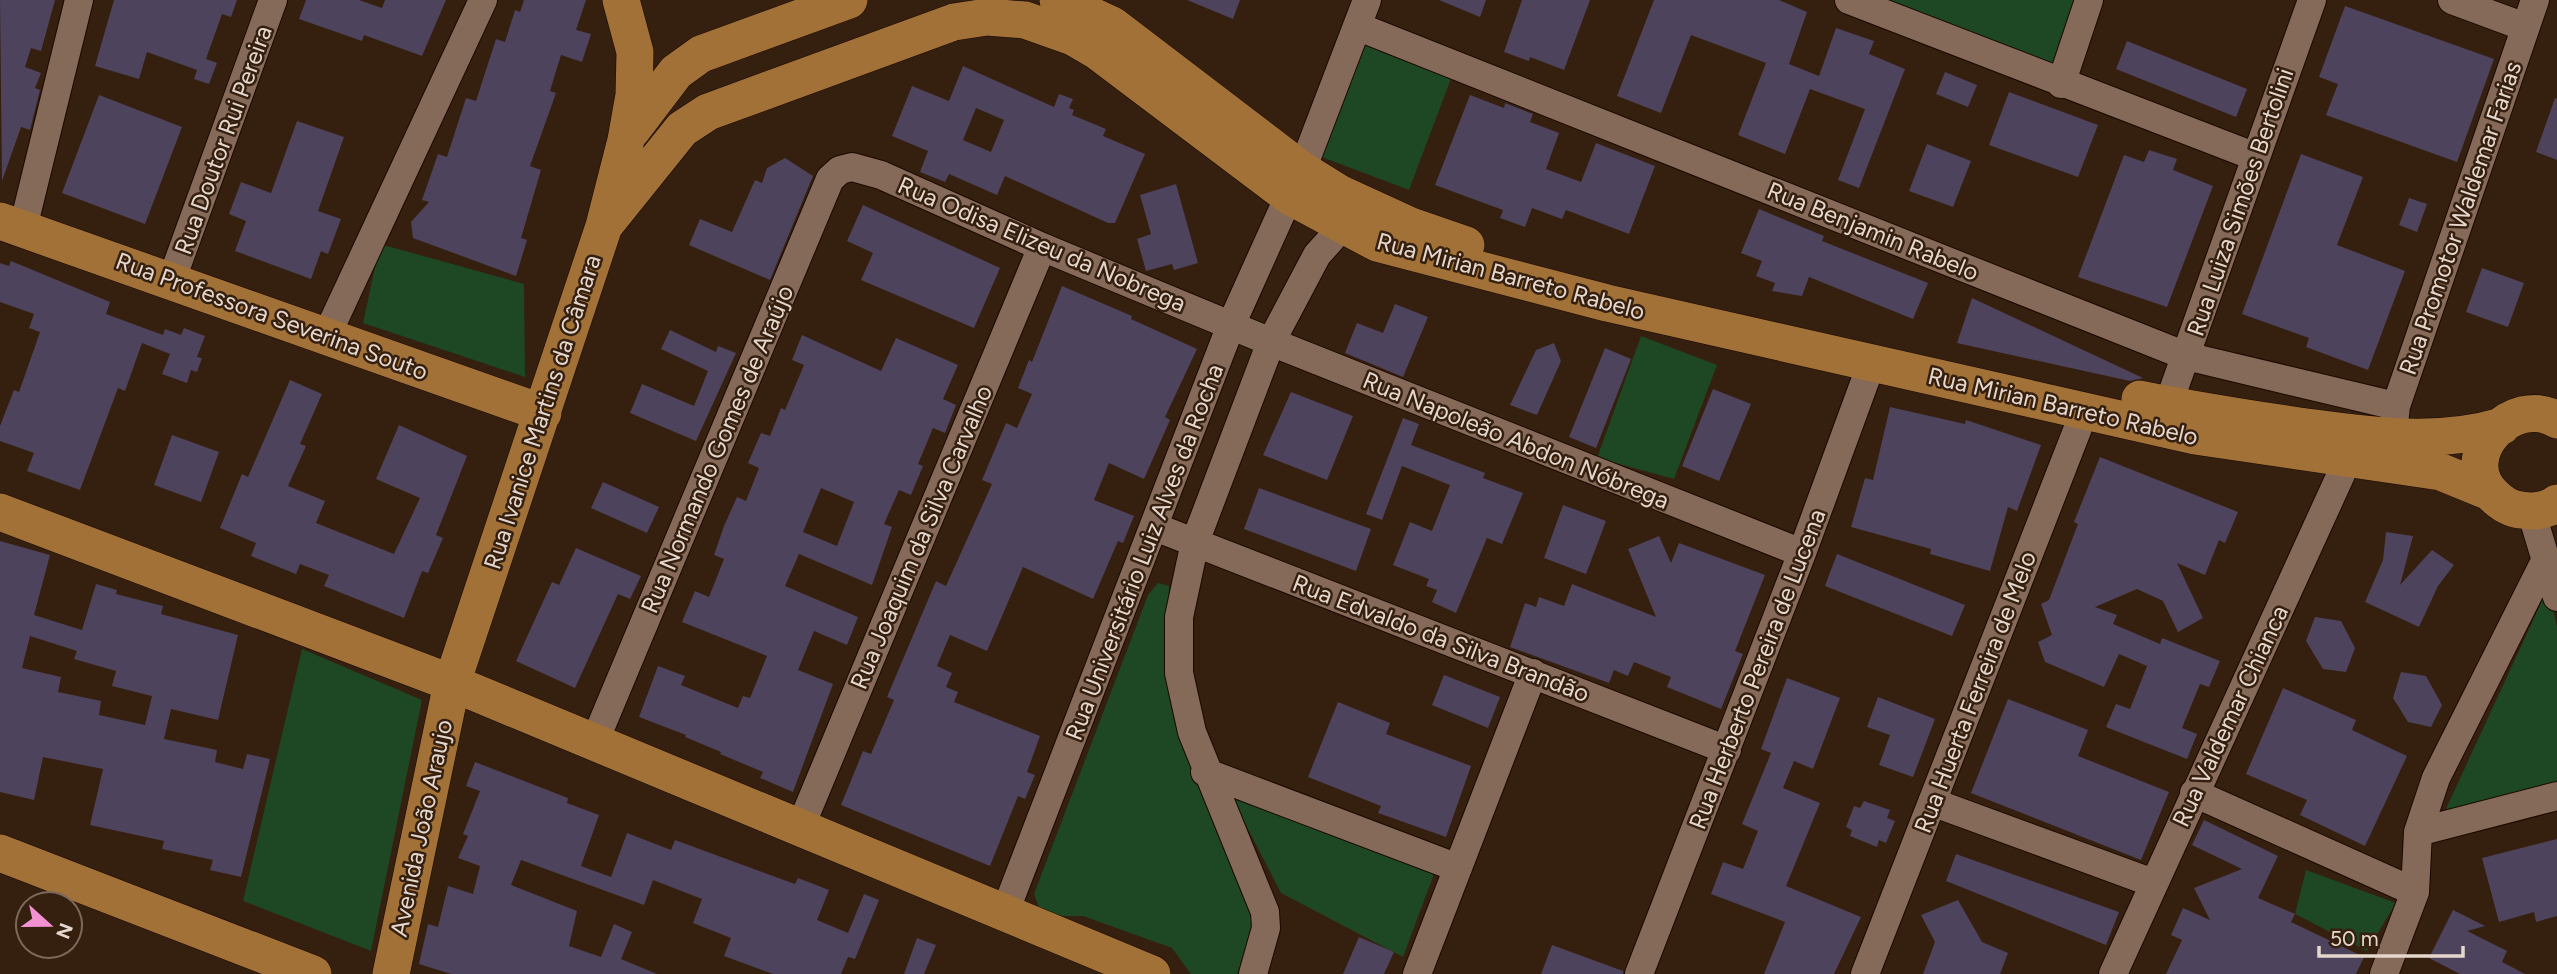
<svg xmlns="http://www.w3.org/2000/svg" width="2557" height="974" font-family="Figtree,sans-serif">
  <style>
    .green { fill: #1e4723 }
    .building { fill: #4d435c; fill-rule: evenodd }
    .lines { fill: none; stroke-linecap: round; stroke-linejoin: round }
    .minor-casing { stroke: #1b0800; stroke-width: 30 }
    .major-casing { stroke: #1b0800; stroke-width: 38 }
    .minor { stroke: #856a59; stroke-width: 28 }
    .major { stroke: #a17137; stroke-width: 37 }
    .labels { text-anchor: middle; dominant-baseline: central; stroke-width: 5; stroke-linejoin: round; paint-order: stroke }
    .street-label { font-size: 24px; fill: #e6d7cd; stroke: #351f0f }
  </style>
  <rect width="100%" height="100%" fill="#351f0f"/>
  <path class="green" d="M1860,0H2078L2049,85Z
    M1362,42L1452,76L1409,190L1319,156Z
    M380,244L524,284L525,377L363,323Z
    M1641,336L1717,365L1674,479L1597,458Z
    M1158,583L1169,586L1166,679L1257,921L1237,974H1191L1172,948L1083,916H1042L1034,894L1148,595Z
    M2548,588L2557,627V789L2438,826Z
    M302,649L422,700L371,951L243,901Z
    M1232,798L1434,874L1403,957L1281,893Z
    M2306,870L2396,903L2367,951L2295,914Z"/>
  <path class="building" d="M0,0H55L41,51L31,48L25,67L41,73L35,88L40,90L30,130L21,127L2,181Z
    M114,0H237L231,17L222,14L206,59L217,63L209,84L194,79L197,70L147,52L139,79L95,66Z
    M306,0H359L382,8L385,0H446L422,56L364,35L362,41L299,19Z
    M524,0H586L576,30L591,34L582,62L561,55L550,91L556,93L530,166L541,170L521,238L527,240L516,276L413,238L411,222L429,202L422,200L438,154L447,157L466,98L476,101L496,39L505,42L515,10L520,12Z
    M1187,0H1240L1233,19Z
    M1439,0H1486L1480,17Z
    M1522,0H1590L1564,70L1530,57L1529,61L1504,52Z
    M1654,0H1779L1807,12L1789,64L1819,76L1836,28L1874,41L1869,54L1905,69L1859,188L1838,180L1865,109L1810,89L1785,154L1738,135L1766,63L1691,35L1661,113L1617,96Z
    M2345,6L2494,59L2457,162L2326,115L2338,84L2319,77Z
    M2127,41L2247,89L2236,117L2116,69Z
    M963,66L1054,107L1059,94L1073,99L1069,108L1074,110L1072,115L1106,129L1103,136L1145,154L1115,223H1108L1005,176L997,195L949,174L945,182L920,172L928,151L892,136L912,86L949,101ZM976,108L1004,120L991,152L963,140Z
    M1945,72L1977,85L1968,107L1936,94Z
    M2009,92L2098,125L2078,177L1989,145Z
    M99,95L182,127L145,224L62,193Z
    M1470,95L1504,108L1505,103L1533,114L1530,122L1559,133L1546,169L1581,182L1596,143L1655,166L1629,234L1566,210L1562,219L1532,208L1525,227L1500,218L1503,210L1435,185Z
    M2555,98L2557,99V160L2536,152Z
    M297,121L344,137L318,211L341,219L328,254L321,251L311,279L235,251L246,221L229,214L241,182L271,193Z
    M1927,144L1971,161L1953,207L1909,191Z
    M2149,150L2177,159L2173,170L2213,186L2167,307L2078,277L2124,155L2144,162Z
    M2301,154L2363,177L2337,245L2405,271L2368,370L2306,347L2309,338L2242,314Z
    M785,158L813,176L770,280L689,245L700,219L732,232L755,180L762,183L767,168Z
    M1176,184L1198,263L1174,270L1172,264L1146,271L1137,239L1151,234L1140,195Z
    M2409,198L2427,204L2417,232L2399,225Z
    M863,205L1000,268L974,328L861,280L873,253L847,241Z
    M1759,209L1824,236L1822,241L1928,283L1913,319L1809,277L1802,296L1772,291L1775,283L1756,276L1762,261L1741,253Z
    M11,261L110,302L106,314L163,335L165,329L181,335L184,328L205,336L197,357L202,358L197,372L191,370L187,383L162,374L170,354L142,343L125,391L118,388L80,490L27,471L34,453L0,441V426L14,390L19,392L40,332L29,328L34,314L0,302V263L9,266Z
    M2482,268L2524,283L2508,327L2466,312Z
    M1062,286L1132,316L1131,319L1197,349L1165,417L1170,420L1144,479L1109,463L1094,500L1134,516L1123,543L1118,541L1093,599L1023,567L987,651L950,635L937,666L952,673L946,687L958,692L954,702L1040,736L1027,772L1035,775L1025,799L1018,796L990,866L841,805L863,751L871,754L894,700L887,697L936,581L946,586L992,484L982,480L1006,423L1017,428L1032,394L1018,388L1029,360L1032,362Z
    M1972,298L2143,378L2130,381L1957,343Z
    M1395,304L1428,317L1403,377L1345,353L1357,323L1383,333Z
    M670,330L716,352L718,346L736,353L696,441L630,413L642,384L694,406L708,371L661,349Z
    M802,335L881,371L896,338L958,365L943,399L956,405L945,433L933,428L918,464L923,466L911,495L899,490L884,524L892,527L872,585L799,554L785,586L858,617L847,645L814,631L798,670L833,684L793,792L760,778L763,772L720,754L721,752L685,737L686,735L639,717L658,666L685,676L681,685L738,708L743,696L750,698L767,656L682,622L695,591L709,597L724,559L714,555L724,526L737,497L746,501L759,468L748,463L761,433L770,436L781,408L785,410L804,365L792,360ZM821,488L854,502L837,546L803,532Z
    M1554,343L1561,361L1537,415L1510,405L1536,350Z
    M1605,348L1631,359L1596,448L1569,437Z
    M290,380L322,394L300,444L306,446L288,486L325,501L316,523L394,554L420,498L376,479L399,425L467,456L436,535L443,538L428,573L422,571L404,618L324,586L329,575L300,564L296,574L251,556L256,543L220,528L242,474L248,477Z
    M1713,389L1751,404L1719,481L1682,466Z
    M1291,392L1353,416L1327,480L1263,455Z
    M1890,407L1965,424L1966,420L2041,445L2017,511L2008,507L1990,571L1930,554L1931,549L1851,527L1865,478L1873,480Z
    M1403,418L1419,424L1411,445L1485,473L1483,478L1523,493L1502,544L1487,538L1456,613L1432,602L1437,590L1426,586L1429,579L1393,565L1410,522L1432,531L1450,485L1402,466L1382,520L1366,514Z
    M172,435L219,452L201,502L154,485Z
    M2100,457L2238,512L2225,543L2219,540L2205,575L2177,563L2203,618L2178,632L2163,601L2137,589L2095,607L2117,615L2113,624L2160,644L2162,638L2220,661L2209,687L2200,684L2182,728L2197,734L2187,759L2106,727L2116,704L2130,709L2147,666L2119,654L2104,687L2045,662L2038,642L2052,635L2041,604L2049,600L2078,524L2074,522Z
    M603,482L659,507L647,533L591,508Z
    M1259,488L1371,529L1356,571L1244,529Z
    M1563,505L1606,521L1586,574L1544,558Z
    M2386,532L2413,536L2400,585L2432,550L2454,565L2438,586L2419,627L2365,602L2383,560Z
    M1659,536L1671,563L1679,543L1765,575L1735,651L1743,654L1721,709L1667,687L1671,677L1634,662L1628,676L1614,670L1609,683L1510,647L1525,603L1536,607L1539,597L1564,606L1572,584L1656,617L1628,549Z
    M0,541L50,555L34,615L82,630L96,584L117,590L116,594L163,606L161,614L238,635L218,720L171,709L164,739L217,750L215,762L243,769L247,754L270,759L241,877L210,870L213,860L162,849L164,841L90,825L103,769L43,757L34,800L0,792ZM30,636L77,651L74,659L116,671L112,686L152,696L145,725L99,715L101,701L58,692L61,677L22,668Z
    M576,548L641,576L630,599L618,594L575,688L516,661L552,582L559,585Z
    M1837,554L1965,605L1952,636L1825,586Z
    M2315,617L2341,621L2355,648L2346,672L2323,669L2306,641Z
    M2401,672L2426,676L2442,705L2431,727L2408,722L2393,698Z
    M1444,675L1500,697L1488,728L1432,705Z
    M1787,678L1840,698L1813,769L1794,761L1783,788L1820,803L1786,886L1861,917L1834,974H1764L1785,922L1711,894L1723,862L1743,869L1758,831L1742,824L1771,753L1761,749Z
    M2283,688L2356,720L2352,730L2407,756L2365,846L2300,815L2307,800L2246,774Z
    M1878,697L1935,719L1913,777L1879,765L1890,735L1867,727Z
    M2008,699L2088,730L2078,756L2169,792L2141,860L1971,793Z
    M1338,702L1390,723L1386,734L1471,766L1446,837L1378,813L1381,806L1308,777Z
    M475,762L568,798L567,803L599,815L581,866L611,877L627,833L671,850L675,840L795,884L798,878L829,890L817,920L848,933L864,894L879,900L855,959L848,957L841,974H773L724,956L731,938L693,923L702,899L653,880L644,905L521,860L511,885L577,911L569,946L601,957L614,924L632,932L621,959L657,974H451L419,964L428,924L438,927L448,886L473,894L480,866L458,858L468,836L463,834L480,791L466,786Z
    M1864,801L1890,810L1887,818L1895,821L1886,843L1879,840L1877,847L1850,836L1852,830L1846,827L1854,806L1860,808Z
    M2204,820L2278,856L2258,898L2295,914L2291,922L2364,957L2356,974H2166L2182,940L2171,935L2183,908L2210,920L2194,888L2242,869L2192,845Z
    M2557,839V916L2536,922L2534,912L2499,922L2482,858Z
    M1956,854L2119,912L2106,945L1946,881Z
    M1958,900L1982,942L2008,953L2000,974H1923L1935,942L1921,915Z
    M2453,910L2485,926L2467,931L2507,951L2502,962L2525,974H2460L2429,958Z
    M1359,937L1394,952L1384,974H1343Z
    M917,938L936,945L924,974H904Z
    M1552,945L1623,971V974H1541Z"/>
  <g class="lines">
    <defs>
      <path id="minor" d="M1849,0L2256,157
        M2452,0L2525,27
        M1359,27L2186,356L2396,406
        M2061,84L2089,0
        M1302,170L1367,0
        M23,228L79,0
        M172,279L273,0
        M326,337L483,0
        M2168,405L2312,0
        M2394,424L2396,406L2535,0
        M2531,511L2557,597
        M1155,527L1727,750
        M594,743L830,179L840,170L852,167L881,175L1042,247L1271,342L1802,553
        M1205,772L1458,868
        M2194,793L2415,892
        M1932,802L2153,883
        M800,828L1042,247
        M2418,832L2557,796
        M1005,912L1231,325L1289,196
        M1253,974L1266,928L1265,912L1192,732L1179,673V617L1195,542L1271,342L1317,255L1342,227
        M1417,974L1533,673
        M1639,974L1802,553L1872,362
        M1865,974L2085,410
        M2113,974L2348,459
        M2384,974L2415,892L2418,832L2436,778L2546,559"/>
      <path id="major" d="M1058,0L1112,25L1302,170L1339,193L1411,226L1466,245
        M632,130L676,72L701,54L849,0
        M0,221L543,413
        M604,226L682,129L708,112L954,22L987,17L1025,20L1073,37L1097,51L1289,196L1377,243L1607,303L2195,436L2441,472L2490,492
        M2140,399C2193,410 2246,418 2299,426C2368,435 2434,446 2502,426
        M2557,420C2513,393 2453,456 2493,495C2501,503 2510,509 2521,510C2534,512 2547,511 2557,503
        M0,512L452,683L1152,974
        M0,853L313,974
        M391,974L452,683L604,226L626,140L634,95L635,52L621,0"/>
    </defs>
    <use href="#minor" class="minor-casing"/>
    <use href="#major" class="major-casing"/>
    <use href="#minor" class="minor"/>
    <use href="#major" class="major"/>
  </g>
  <g class="labels">
    <g class="street-label">
      <text transform="translate(223 140) rotate(-70)">Rua Doutor Rui Pereira</text>
      <text transform="translate(2240 202) rotate(-71)">Rua Luiza Simões Bertolini</text>
      <text transform="translate(2460 218) rotate(-71)">Rua Promotor Waldemar Farias</text>
      <text transform="translate(1873 231) rotate(22)">Rua Benjamin Rabelo</text>
      <text transform="translate(1042 244) rotate(23)">Rua Odisa Elizeu da Nobrega</text>
      <text transform="translate(1511 276) rotate(15)">Rua Mirian Barreto Rabelo</text>
      <text transform="translate(272 316) rotate(20)">Rua Professora Severina Souto</text>
      <text transform="translate(2063 406) rotate(13)">Rua Mirian Barreto Rabelo</text>
      <text transform="translate(542 412) rotate(-72)">Rua Ivanice Martins da Câmara</text>
      <text transform="translate(1516 440) rotate(22)">Rua Napoleão Abdon Nóbrega</text>
      <text transform="translate(717 449) rotate(-67)">Rua Normando Gomes de Araújo</text>
      <text transform="translate(921 537) rotate(-67)">Rua Joaquim da Silva Carvalho</text>
      <text transform="translate(1144 552) rotate(-69)">Rua Universitário Luiz Alves da Rocha</text>
      <text transform="translate(1441 638) rotate(21)">Rua Edvaldo da Silva Brandão</text>
      <text transform="translate(1757 669) rotate(-69)">Rua Herberto Pereira de Lucena</text>
      <text transform="translate(1975 692) rotate(-69)">Rua Huerta Ferreira de Melo</text>
      <text transform="translate(2230 716) rotate(-65)">Rua Valdemar Chianca</text>
      <text transform="translate(421 828) rotate(-78)">Avenida João Araujo</text>
    </g>
  </g>
  <g transform="translate(49 925) rotate(111)"><circle r="33" fill="#351f0f" stroke="#7c695b" stroke-width="2"/>
  <path d="M0-5L12 26L0 18L-12 26Z" fill="#f491d3"/>
  <text y="-10" font-size="19" font-weight="bold" text-anchor="middle" fill="#e6d7cd">N</text>
  </g>
  <path d="M2319 946v10h144v-10" fill="none" stroke="#e6d7cd" stroke-width="3.5"/>
  <text x="2330" y="946" font-size="21" fill="#e6d7cd" stroke="#351f0f" stroke-width="5" paint-order="stroke">50 m</text>
</svg>
